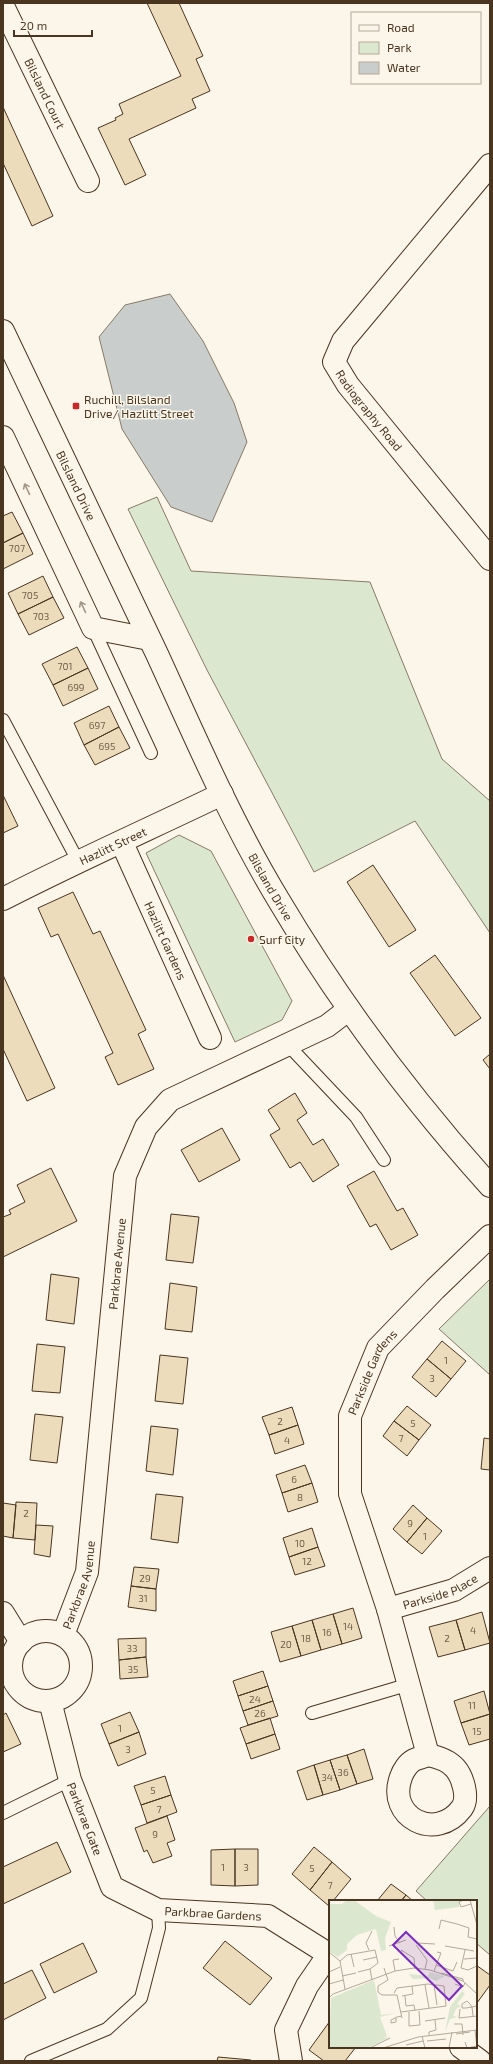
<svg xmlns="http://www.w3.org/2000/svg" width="493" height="2064" font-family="'Exo 2',sans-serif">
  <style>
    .green { fill: #dce7d0; stroke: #887966 }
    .water { fill: #c9cecd; stroke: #887966 }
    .building { fill: #ecdcbc; stroke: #4a3520 }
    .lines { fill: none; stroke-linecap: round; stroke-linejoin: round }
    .lane-casing { stroke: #4a3520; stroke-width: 14 }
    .street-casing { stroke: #4a3520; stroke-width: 24 }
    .secondary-casing { stroke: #4a3520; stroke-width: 24 }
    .lane { stroke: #fbf6e9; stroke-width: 12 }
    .street { stroke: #fbf6e9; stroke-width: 22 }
    .secondary { stroke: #fbf6e9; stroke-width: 22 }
    .oneway { stroke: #a29684 }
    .poi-dot { fill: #c62828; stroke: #fbf6e9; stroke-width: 1.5 }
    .labels { text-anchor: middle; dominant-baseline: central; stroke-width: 3; stroke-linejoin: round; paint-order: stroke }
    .number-label { font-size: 10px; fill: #725f47 }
    .street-label { font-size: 12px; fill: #4a3520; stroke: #fbf6e9 }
    .poi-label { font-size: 12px; fill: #4a3520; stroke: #fbf6e9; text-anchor: start }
    .inset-road { fill: none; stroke: #b4a999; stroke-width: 1 }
    .view { fill: #7b2cbf; fill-opacity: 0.15; stroke: #7b2cbf; stroke-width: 2 }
    .inset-edge { fill: none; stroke: #4a3520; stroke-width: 2 }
  </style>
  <rect width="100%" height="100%" fill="#fbf6e9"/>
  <path class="green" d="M157,497L191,571L370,582L442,759L490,801V933L415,821L314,872L207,670L128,509Z
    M179,835L211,851L292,1001L282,1020L235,1042L146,853Z
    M490,1279V1375L439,1329Z
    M490,1806V1955L476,1943V1901H427L416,1891Z"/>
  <path class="water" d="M170,294L203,341L234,403L247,442L212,522L171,507L122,429L99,337L125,305Z"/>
  <path class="building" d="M147,3H179L203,56L196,59L210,91L192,99L196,108L129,139L146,175L125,185L98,128L116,120L115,118L123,114L119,104L181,76Z
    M3,107L53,216L32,226L3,163Z
    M12,512L23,533L3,543V516Z
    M23,533L33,554L3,569V543Z
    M43,576L53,597L18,614L8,593Z
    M53,597L64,618L29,635L18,614Z
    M77,647L88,668L53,685L42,664Z
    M88,668L98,689L63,706L53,685Z
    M109,706L119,727L84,745L74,723Z
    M119,727L130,748L95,765L84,745Z
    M3,795L18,826L3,833Z
    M373,865L416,930L389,947L347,882Z
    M73,892L93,934L100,931L146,1030L138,1034L154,1069L118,1085L105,1057L113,1053L58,934L51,937L38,908Z
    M435,955L481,1018L455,1036L410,973Z
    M3,975L55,1088L27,1101L3,1049Z
    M490,1054V1069L483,1060Z
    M295,1093L307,1113L297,1120L313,1145L323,1139L339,1165L313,1182L300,1162L290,1168L270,1135L280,1129L268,1110Z
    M222,1128L240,1160L199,1182L181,1150Z
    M51,1168L77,1221L3,1257V1217L11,1214L9,1210L25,1202L17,1185Z
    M374,1171L397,1211L403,1208L418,1235L391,1250L376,1224L370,1227L347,1186Z
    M171,1214L199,1217L193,1263L166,1260Z
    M51,1274L79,1278L74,1324L46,1320Z
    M170,1283L197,1287L192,1332L165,1329Z
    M442,1341L466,1361L451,1379L427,1359Z
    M37,1344L65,1347L60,1393L32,1391Z
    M160,1355L188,1358L183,1404L155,1401Z
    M427,1359L451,1379L436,1397L412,1377Z
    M407,1406L431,1425L419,1440L394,1421Z
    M292,1407L298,1425L269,1435L262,1417Z
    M35,1414L63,1417L57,1463L30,1460Z
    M394,1421L419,1440L407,1456L383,1436Z
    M298,1425L304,1444L275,1454L269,1435Z
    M151,1426L178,1429L173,1475L146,1471Z
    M484,1438L490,1439V1470L481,1469Z
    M305,1465L312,1483L282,1493L276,1475Z
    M312,1483L318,1502L288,1512L282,1493Z
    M156,1494L183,1497L178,1543L151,1539Z
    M16,1502L37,1503L35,1540L13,1538Z
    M3,1503L16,1505L13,1538L3,1536Z
    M413,1505L427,1518L407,1542L393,1529Z
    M427,1518L442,1531L422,1554L407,1542Z
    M36,1525L53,1526L50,1557L34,1554Z
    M312,1528L318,1547L289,1557L283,1538Z
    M318,1547L325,1566L295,1575L289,1557Z
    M134,1567L159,1569L156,1589L131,1586Z
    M131,1586L156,1589V1611L128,1607Z
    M353,1608L362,1638L342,1644L333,1614Z
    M482,1612L490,1643L465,1650L456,1620Z
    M333,1614L342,1644L321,1650L312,1620Z
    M312,1620L321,1650L301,1656L292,1626Z
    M456,1620L465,1650L438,1657L429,1627Z
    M292,1626L301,1656L280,1662L271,1632Z
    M146,1638V1657L119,1660L118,1639Z
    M146,1657L148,1677L120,1679L119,1660Z
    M263,1671L268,1686L238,1696L233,1681Z
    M268,1686L273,1701L243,1711L238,1696Z
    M484,1691L490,1714L461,1723L454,1701Z
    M273,1701L278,1716L248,1725L243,1711Z
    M130,1712L139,1732L109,1744L101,1724Z
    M6,1713L21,1744L3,1752V1715Z
    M490,1714V1739L469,1745L461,1723Z
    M270,1718L275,1734L246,1744L240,1728Z
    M139,1732L146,1754L118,1766L109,1744Z
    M275,1734L280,1749L251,1759L246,1744Z
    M364,1749L373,1779L357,1784L347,1755Z
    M347,1755L357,1784L340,1790L330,1760Z
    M330,1760L340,1790L323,1795L314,1765Z
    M314,1765L323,1795L307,1800L297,1771Z
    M165,1776L171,1795L141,1805L134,1786Z
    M171,1795L177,1812L147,1823L141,1805Z
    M167,1816L175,1840L167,1843L172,1856L153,1863L147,1850L144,1852L135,1828Z
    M57,1842L71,1872L3,1904V1867Z
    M314,1847L332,1862L310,1890L292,1874Z
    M235,1849H258V1885L235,1886Z
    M235,1849V1886L211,1885V1850Z
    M332,1862L351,1879L333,1901H330L329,1906L310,1890Z
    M391,1884L406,1895L401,1901H377Z
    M406,1895L413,1901H401Z
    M225,1941L272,1978L250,2005L203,1968Z
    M83,1943L97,1972L54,1993L40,1964Z
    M476,1965L490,1975V1985L477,2003Z
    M32,1970L46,1998L3,2020V1984Z
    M330,2021V2047H356L345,2061H324L309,2050Z
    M218,2057L251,2060V2061H217Z"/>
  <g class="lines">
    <defs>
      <path id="lane" d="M93,628L151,753
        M3,720L78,861
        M288,1045L356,1117L384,1160
        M312,1713L410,1684
        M3,1813L70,1780
        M31,2061L107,2029L141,1998L159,1928L158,1910"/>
      <g id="street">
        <path id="s1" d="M3,6L88,181"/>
        <path id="s2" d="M490,165L343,341L334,362L348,385L490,559"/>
        <path d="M3,437L93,628L149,639"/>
        <path id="s3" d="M122,843L210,1038"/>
        <path id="s4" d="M3,899C75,862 149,829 222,794"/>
        <path id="s5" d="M388,1609L454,1590L490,1568"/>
        <path d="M3,1613L21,1642"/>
        <circle cx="46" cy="1666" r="35"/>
        <path id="s6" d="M63,1635L87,1572L125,1176L146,1127L170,1100L310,1034L327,1026L348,1010"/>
        <path id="s7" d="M50,1701L70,1780L112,1887L158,1910L268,1916L330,1955"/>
        <path id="s8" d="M428,1755L388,1609L350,1494V1416L378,1348L435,1289L490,1236"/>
        <path d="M428,1755C438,1757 448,1760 455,1768C463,1777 469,1798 462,1808C436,1843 386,1817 401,1777C403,1771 408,1763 414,1760C418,1758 424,1757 428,1755Z"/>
        <path d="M461,2047L480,2061"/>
        <path d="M291,2061L286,2030L307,1986L329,1954"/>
      </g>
      <g id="secondary">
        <path id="s9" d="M3,331C54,439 106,546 157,654C195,737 231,821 278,899C339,1002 410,1097 490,1186"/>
      </g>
    </defs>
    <use href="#lane" class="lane-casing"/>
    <use href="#street" class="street-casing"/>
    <use href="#secondary" class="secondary-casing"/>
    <use href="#lane" class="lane"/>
    <use href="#street" class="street"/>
    <use href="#secondary" class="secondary"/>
  </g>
  <defs><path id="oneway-shaft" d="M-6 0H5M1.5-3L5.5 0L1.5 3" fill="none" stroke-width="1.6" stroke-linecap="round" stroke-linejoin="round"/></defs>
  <g class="oneway">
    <use href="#oneway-shaft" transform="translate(27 489) rotate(-115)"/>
    <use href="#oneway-shaft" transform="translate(83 607) rotate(-115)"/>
  </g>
  <g class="poi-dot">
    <rect x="72" y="402" width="8" height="8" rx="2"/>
    <circle cx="251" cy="939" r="4"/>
  </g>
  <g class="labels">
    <g class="number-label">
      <text x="17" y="548">707</text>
      <text x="30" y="595">705</text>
      <text x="41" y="616">703</text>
      <text x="65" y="666">701</text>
      <text x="76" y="687">699</text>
      <text x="97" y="725">697</text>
      <text x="107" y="746">695</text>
      <text x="446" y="1360">1</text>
      <text x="432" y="1378">3</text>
      <text x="280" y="1421">2</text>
      <text x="413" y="1423">5</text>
      <text x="401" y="1438">7</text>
      <text x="287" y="1440">4</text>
      <text x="294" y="1479">6</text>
      <text x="300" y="1497">8</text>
      <text x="26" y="1513">2</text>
      <text x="410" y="1523">9</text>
      <text x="425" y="1536">1</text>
      <text x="300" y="1543">10</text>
      <text x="307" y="1561">12</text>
      <text x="145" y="1578">29</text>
      <text x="143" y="1598">31</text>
      <text x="348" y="1626">14</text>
      <text x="473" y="1630">4</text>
      <text x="327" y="1632">16</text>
      <text x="306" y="1638">18</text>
      <text x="447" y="1638">2</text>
      <text x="286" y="1644">20</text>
      <text x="132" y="1648">33</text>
      <text x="133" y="1669">35</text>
      <text x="255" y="1699">24</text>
      <text x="472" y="1705">11</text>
      <text x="260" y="1713">26</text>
      <text x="120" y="1728">1</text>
      <text x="477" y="1731">15</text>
      <text x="128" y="1749">3</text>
      <text x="343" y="1772">36</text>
      <text x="327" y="1777">34</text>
      <text x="153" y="1790">5</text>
      <text x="159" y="1809">7</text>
      <text x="155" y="1834">9</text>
      <text x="223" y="1867">1</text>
      <text x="246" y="1867">3</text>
      <text x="312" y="1868">5</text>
      <text x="330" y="1885">7</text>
    </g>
    <g class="street-label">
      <text stroke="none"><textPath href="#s1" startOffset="97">Bilsland Court</textPath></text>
      <text stroke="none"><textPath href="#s2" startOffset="312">Radiography Road</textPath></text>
      <text stroke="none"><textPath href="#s9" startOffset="171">Bilsland Drive</textPath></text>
      <text stroke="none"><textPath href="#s4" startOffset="122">Hazlitt Street</textPath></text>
      <text stroke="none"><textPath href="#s9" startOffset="617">Bilsland Drive</textPath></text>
      <text stroke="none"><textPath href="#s3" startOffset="107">Hazlitt Gardens</textPath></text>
      <text stroke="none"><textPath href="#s6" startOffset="377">Parkbrae Avenue</textPath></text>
      <text stroke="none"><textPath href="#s8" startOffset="400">Parkside Gardens</textPath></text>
      <text stroke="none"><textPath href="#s6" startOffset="53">Parkbrae Avenue</textPath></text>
      <text stroke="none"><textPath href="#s5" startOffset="55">Parkside Place</textPath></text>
      <text stroke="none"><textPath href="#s7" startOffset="123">Parkbrae Gate</textPath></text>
      <text stroke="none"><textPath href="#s7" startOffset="303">Parkbrae Gardens</textPath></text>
    </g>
    <g class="poi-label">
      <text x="84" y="399">Ruchill, Bilsland<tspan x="84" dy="14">Drive/ Hazlitt Street</tspan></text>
      <text x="259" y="939">Surf City</text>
    </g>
  </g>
  <g transform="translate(329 1900)">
    <rect width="148" height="148" fill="#fbf6e9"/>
    <path d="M18,0H25L47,16L62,22L56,38L57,50L52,51L47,29L28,35L18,44V50L9,57L0,51V4H13ZM104,0H130V7L106,10ZM101,72L116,76L107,81L101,78L84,79L80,74L99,76ZM45,80L52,115L68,113L51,117L58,136L55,138L61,137L39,148H0L2,98ZM133,91L136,94L128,104L132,106L127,109L124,116L129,117L121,119L116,132L121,107Z" fill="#dce7d0"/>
    <path class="inset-road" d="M135,0L130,2L132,7L142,4M141,0L148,25M65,27L66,36L71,43M110,29L112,20L128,24L140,28L139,37L148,39M88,43L106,44M87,45L98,60L96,69M60,46L77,40M116,46L145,51M40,50L37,43L43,31M136,50L132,68L139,70L148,66M74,51L72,50L85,58L86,68M0,52L11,61M22,54L25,67M135,59L148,58M34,60L48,57M107,65L124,71L128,62M55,68L59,80L49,86V92L53,95H68L73,118M66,71L64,60L70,59M105,71L112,53L108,52M0,72L11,67M29,72L41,69M112,73L134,79V81M13,76L27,73M0,84L14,80M126,84L134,87L136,83M96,85L100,108M105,85L108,105M16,89L11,61L18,55L46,50L49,63L41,69L43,80M65,93L68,88L99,84L115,86L117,106L72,112M73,96L84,94L83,86M76,96L77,106L85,105L86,111M0,98L4,94L66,71L85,68L101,70L134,81L148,94M131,109L130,118L148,116M80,112V126L91,125L90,111M144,116L143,107L141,104L138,101L133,104V108H137L143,107L148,106M67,118V122L62,123V120L68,117L73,116M96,121L116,118M125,124H133L134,135M146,130L148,148M127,134L141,132M100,135V132L107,130L106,120M93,136L96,148M98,141L117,139M136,142L138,148L148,146M77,145L94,141M41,148L61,138M54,148L89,137L148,130M120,148L123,132"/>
    <path class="view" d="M77,32L133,86L120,100L64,45Z"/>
    <rect width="148" height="148" class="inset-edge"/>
  </g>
  <rect width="493" height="2064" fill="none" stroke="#4a3520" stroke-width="8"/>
  <rect x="351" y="12" width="130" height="72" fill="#fbf6e9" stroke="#b4a999"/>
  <rect x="359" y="25" width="20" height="6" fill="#fbf6e9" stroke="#b4a999"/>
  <text x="387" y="32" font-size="12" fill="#4a3520">Road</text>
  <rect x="359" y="42" width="20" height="12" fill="#dce7d0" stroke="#b4a999"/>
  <text x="387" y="52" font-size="12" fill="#4a3520">Park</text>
  <rect x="359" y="62" width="20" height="12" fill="#c9cecd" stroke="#b4a999"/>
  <text x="387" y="72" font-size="12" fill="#4a3520">Water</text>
  <path d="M14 30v6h78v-6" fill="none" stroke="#4a3520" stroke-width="2"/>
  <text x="20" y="30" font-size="12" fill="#4a3520" stroke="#fbf6e9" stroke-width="3" paint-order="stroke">20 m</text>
</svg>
